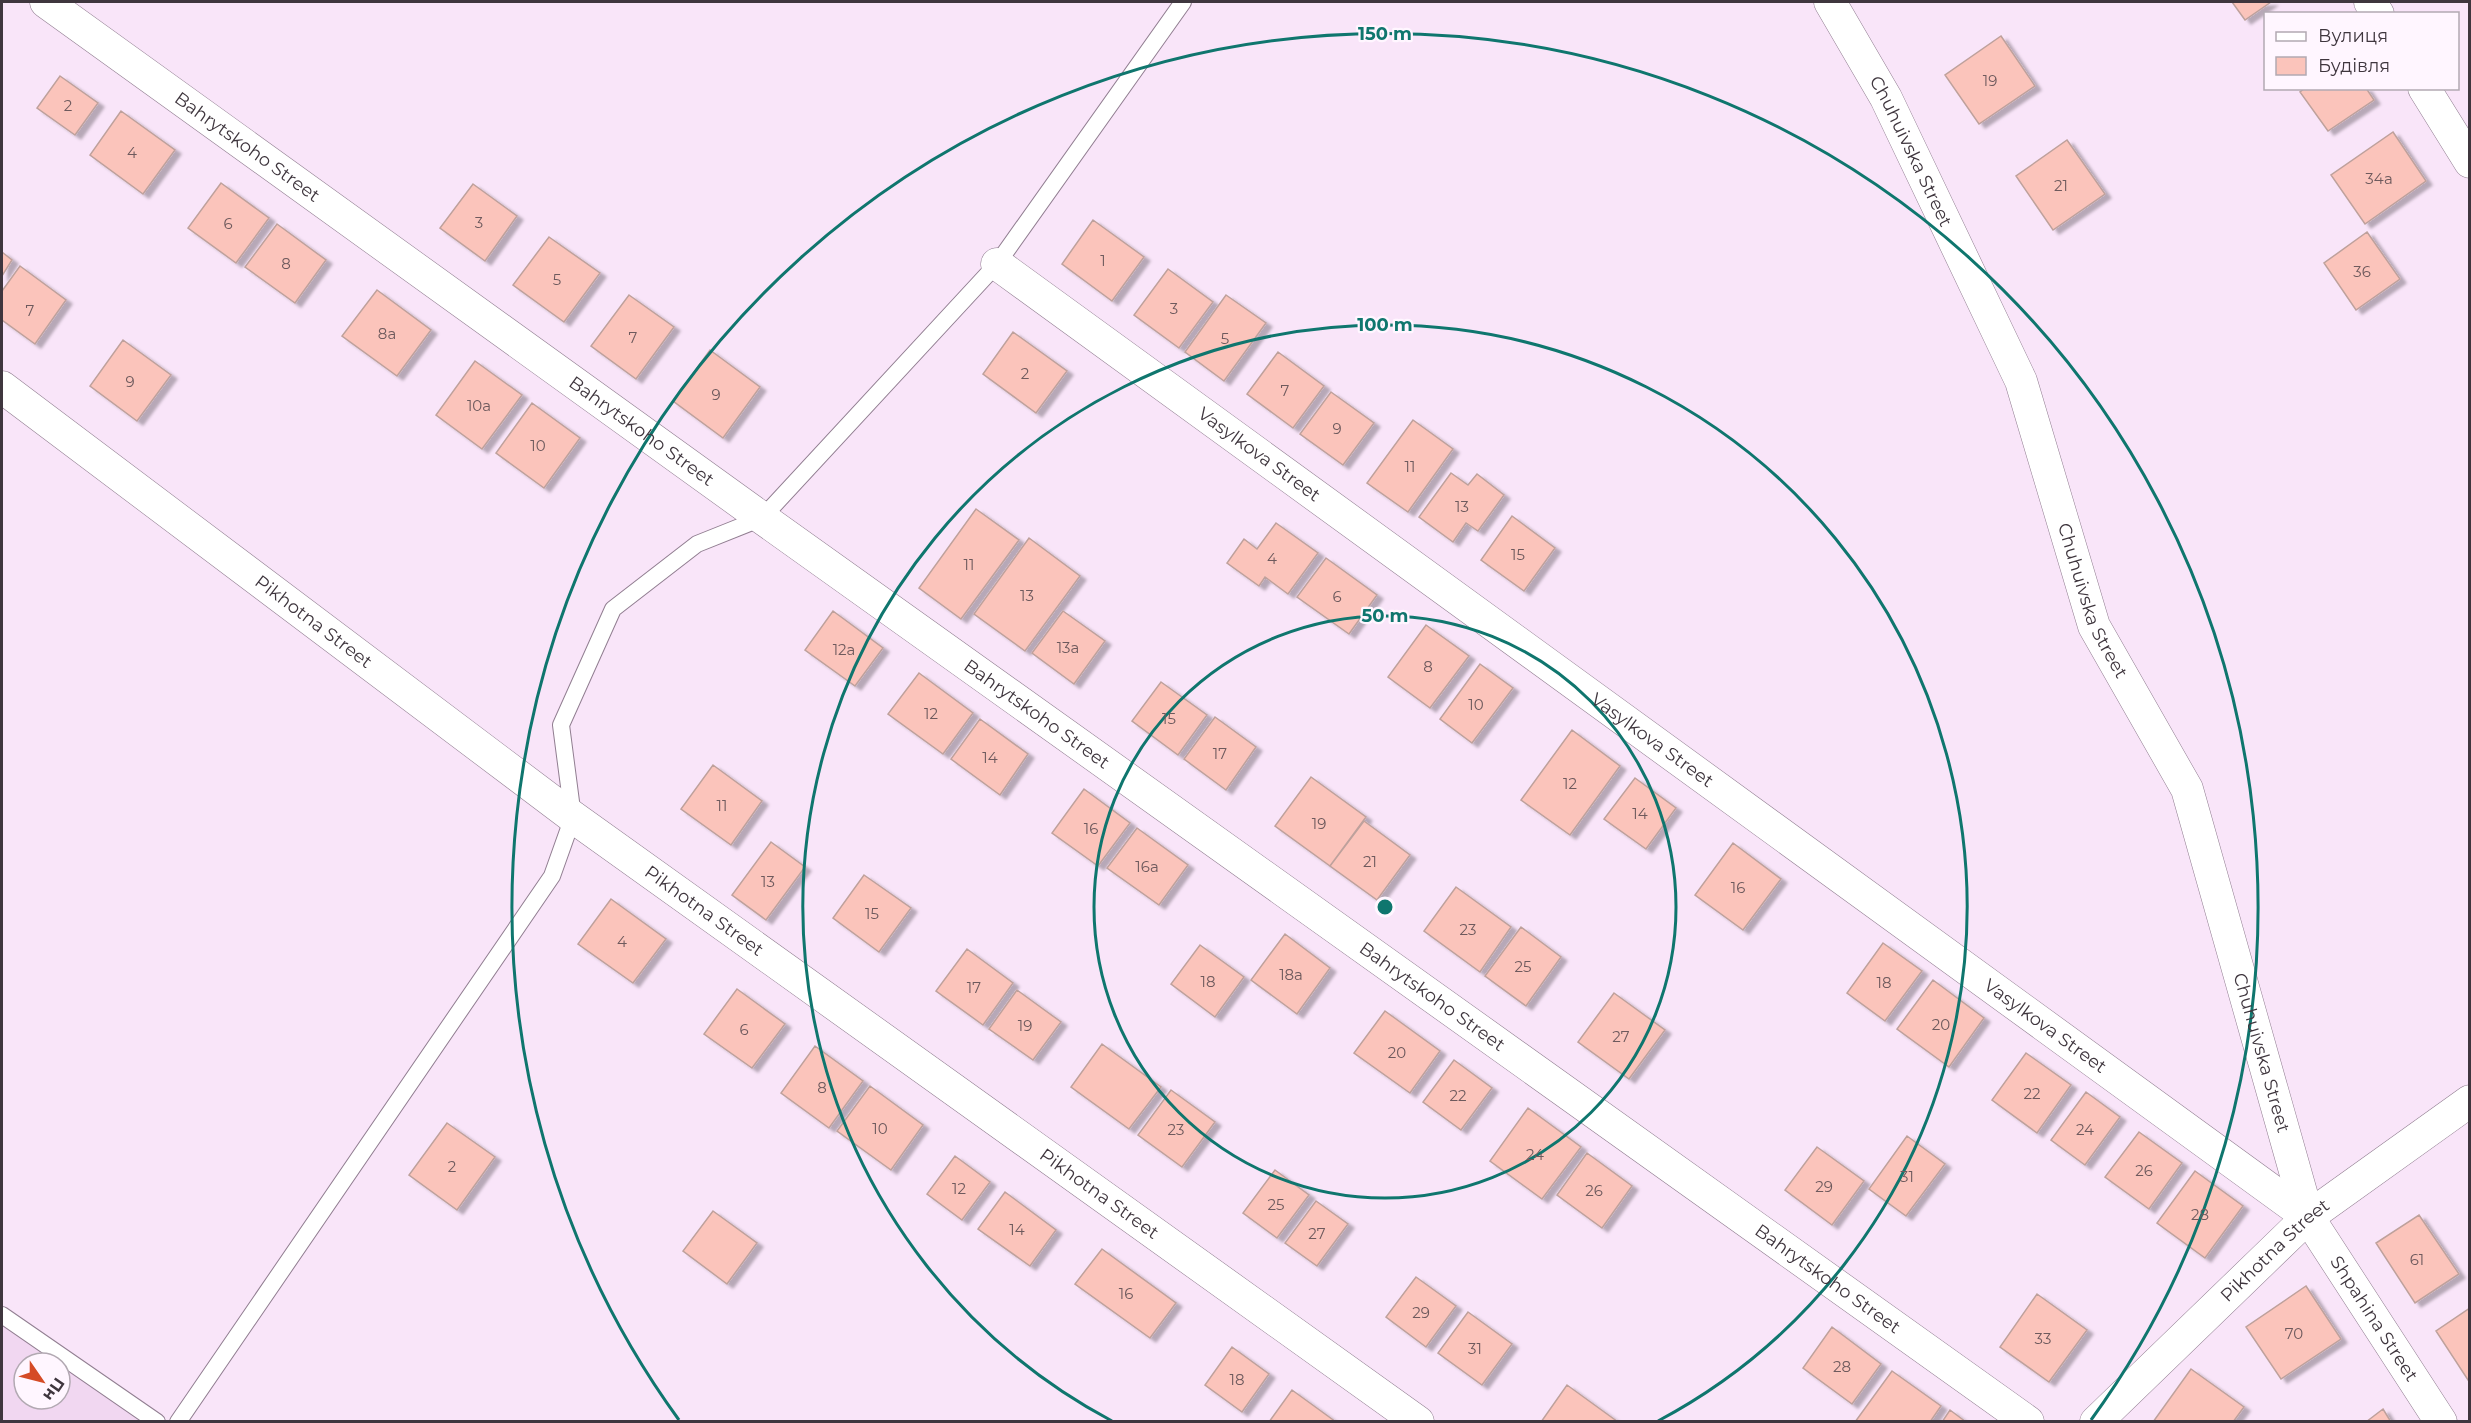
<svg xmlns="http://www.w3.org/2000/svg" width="2471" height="1423" font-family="Montserrat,sans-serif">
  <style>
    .built { fill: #f1d7f1; fill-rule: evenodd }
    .building { fill: #fbc4bb; stroke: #bea19c; stroke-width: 1.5; filter: url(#shadow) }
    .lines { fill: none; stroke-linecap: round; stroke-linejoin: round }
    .lane-casing { stroke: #917e91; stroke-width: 18 }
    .street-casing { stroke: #917e91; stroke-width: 33 }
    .lane { stroke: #fff; stroke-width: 16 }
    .street { stroke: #fff; stroke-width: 32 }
    .ring { fill: none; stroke: #0f766e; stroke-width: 3 }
    .labels { text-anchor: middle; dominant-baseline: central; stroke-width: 4.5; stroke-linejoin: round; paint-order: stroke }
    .number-label { font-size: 15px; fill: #6e5a5d }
    .street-label { font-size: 18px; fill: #3f363e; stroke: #fff6ff }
    .centre { fill: #0f766e; stroke: #fff6ff; stroke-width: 3 }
    .ring-label { font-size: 18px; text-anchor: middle; font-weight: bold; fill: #0f766e; stroke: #fff6ff; stroke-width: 4.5; stroke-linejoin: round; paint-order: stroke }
  </style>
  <defs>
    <filter id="shadow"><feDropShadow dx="6" dy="4" stdDeviation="1.5" flood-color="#0004"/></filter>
  </defs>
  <rect width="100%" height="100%" fill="#f9e5f9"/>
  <path class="built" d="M2,1315L157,1421H2ZM24,1363H60V1399H24Z"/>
  <path class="building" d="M2232,2H2271L2245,20Z
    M2001,36L2035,86L1979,124L1945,75Z
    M60,76L98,103L75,135L37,108Z
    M2305,88H2366L2374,100L2328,131L2300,92Z
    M121,111L175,150L143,194L90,155Z
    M2393,132L2426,181L2365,224L2331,175Z
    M2067,140L2105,194L2053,230L2016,176Z
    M221,183L269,218L236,263L188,228Z
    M473,184L517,216L485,261L440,228Z
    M1093,220L1144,257L1112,301L1062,264Z
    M277,224L326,260L295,303L245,267Z
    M2367,232L2400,279L2356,310L2324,263Z
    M549,237L600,273L564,322L513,285Z
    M2,252L12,260L2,276Z
    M20,266L66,300L35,344L2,320V291Z
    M1168,269L1213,302L1179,348L1134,315Z
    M377,290L431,330L397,376L342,336Z
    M629,295L674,327L636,379L591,346Z
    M1226,295L1266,323L1224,381L1185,352Z
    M1013,332L1067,371L1036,413L983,374Z
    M123,340L171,375L137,421L90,386Z
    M710,350L760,387L723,438L673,401Z
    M1278,352L1324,386L1293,428L1247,394Z
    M475,361L522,395L482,449L436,415Z
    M1331,392L1374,423L1343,465L1300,434Z
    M532,403L580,438L544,488L496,453Z
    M1413,420L1453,449L1408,512L1367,483Z
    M1451,473L1468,485L1477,474L1504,495L1478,531L1466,523L1453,542L1419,517Z
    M976,509L1019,540L961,619L919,588Z
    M1512,516L1555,548L1524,591L1481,560Z
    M1276,523L1318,553L1288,594L1265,577L1259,586L1227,563L1244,539L1257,549Z
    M1029,538L1080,576L1025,651L974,614Z
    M1326,558L1377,595L1349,634L1297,597Z
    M833,611L883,648L855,686L805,650Z
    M1063,611L1105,641L1074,684L1032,653Z
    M1426,625L1469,656L1430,708L1388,677Z
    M1480,664L1513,688L1472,743L1440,719Z
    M919,673L973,713L943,754L888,714Z
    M1161,682L1207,715L1178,755L1132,721Z
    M1215,717L1256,747L1226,790L1184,759Z
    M980,719L1028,754L1000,795L951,759Z
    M1572,730L1620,766L1570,835L1521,800Z
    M713,765L762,801L731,845L681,809Z
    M1311,777L1366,817L1330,866L1275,826Z
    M1635,778L1676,808L1646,849L1604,819Z
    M1084,789L1130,823L1098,866L1052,833Z
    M1364,821L1410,855L1377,900L1330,866Z
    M1137,828L1188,865L1159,905L1107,868Z
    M771,842L805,867L766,920L732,895Z
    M1733,843L1781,879L1743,930L1695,895Z
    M864,875L911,908L879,952L833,918Z
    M1456,887L1511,927L1480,972L1424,931Z
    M611,899L666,939L633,983L578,944Z
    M1521,927L1561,957L1526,1006L1485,976Z
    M1285,934L1330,968L1297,1014L1251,980Z
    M1883,943L1922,971L1885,1021L1847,993Z
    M1200,945L1244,977L1215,1017L1171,984Z
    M967,949L1013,983L983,1025L936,991Z
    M1933,980L1984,1018L1949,1067L1897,1029Z
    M737,989L785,1024L752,1068L704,1034Z
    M1017,990L1061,1022L1033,1060L989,1029Z
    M1614,993L1665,1030L1629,1079L1578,1042Z
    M1385,1011L1440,1051L1410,1093L1354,1053Z
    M1102,1044L1161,1087L1129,1129L1071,1087Z
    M815,1046L863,1081L829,1128L781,1093Z
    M2026,1053L2071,1085L2037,1133L1992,1100Z
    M1454,1060L1492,1088L1461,1130L1423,1102Z
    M870,1086L923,1125L891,1170L837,1131Z
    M1171,1090L1215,1122L1182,1167L1138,1135Z
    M2086,1092L2120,1117L2085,1165L2051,1140Z
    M1528,1108L1581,1147L1542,1199L1490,1161Z
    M447,1123L495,1157L457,1210L409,1175Z
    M2139,1132L2182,1163L2149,1209L2105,1177Z
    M1907,1136L1945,1164L1906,1216L1869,1189Z
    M1817,1147L1864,1181L1832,1225L1785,1190Z
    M1587,1153L1632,1186L1602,1228L1557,1195Z
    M955,1156L990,1182L962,1220L927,1194Z
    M1275,1170L1309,1195L1277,1238L1243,1213Z
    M2195,1171L2243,1206L2205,1258L2157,1223Z
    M1005,1192L1056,1230L1030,1266L978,1229Z
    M1316,1201L1348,1224L1317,1266L1285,1243Z
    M713,1211L757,1243L727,1284L683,1251Z
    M2419,1215L2459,1274L2415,1303L2376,1243Z
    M1102,1249L1176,1303L1150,1338L1075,1284Z
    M1416,1277L1456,1306L1426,1347L1386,1317Z
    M2306,1286L2341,1339L2281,1379L2246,1327Z
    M2037,1294L2087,1330L2049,1382L2000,1347Z
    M2470,1308V1383L2436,1331Z
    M1468,1312L1512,1344L1482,1385L1438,1353Z
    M1832,1327L1881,1364L1852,1404L1803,1368Z
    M1232,1347L1269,1374L1242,1412L1205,1385Z
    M2191,1369L2244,1407L2233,1422H2153Z
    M1892,1371L1941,1406L1930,1422H1855Z
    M1567,1385L1618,1422H1541Z
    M1292,1390L1336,1422H1269Z
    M2383,1409L2391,1422H2366Z
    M1950,1410L1966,1422H1942Z"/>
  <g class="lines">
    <defs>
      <path id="lane" d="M2,1315L157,1422
        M178,1422L552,876L573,817L561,725L613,609L697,544L762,518L997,264L1183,2"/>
      <g id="street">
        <path id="s1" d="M46,2L762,518L2028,1422"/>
        <path id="s2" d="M1830,2L1886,98L2021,381L2094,626L2187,789L2308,1217L2441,1422"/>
        <path d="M2370,2L2378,14"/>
        <path d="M2424,88L2470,162"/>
        <path id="s3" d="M997,264L2308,1217"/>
        <path id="s4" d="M2,387L573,817L1418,1422"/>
        <path id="s5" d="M2096,1422L2308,1217L2470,1101"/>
      </g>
    </defs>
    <use href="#lane" class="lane-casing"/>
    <use href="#street" class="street-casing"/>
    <use href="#lane" class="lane"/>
    <use href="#street" class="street"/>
  </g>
  <g class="ring">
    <circle cx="1385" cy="907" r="291"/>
    <path d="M1112 1421A582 582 0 1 1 1658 1421"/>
    <path d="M679 1420A873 873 0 1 1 2091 1420"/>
  </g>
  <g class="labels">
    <g class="number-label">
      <text x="1990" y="80">19</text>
      <text x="68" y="105">2</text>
      <text x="132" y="152">4</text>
      <text x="2379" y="178">34а</text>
      <text x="2061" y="185">21</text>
      <text x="479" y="222">3</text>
      <text x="228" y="223">6</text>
      <text x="1103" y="260">1</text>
      <text x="286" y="263">8</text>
      <text x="2362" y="271">36</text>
      <text x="557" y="279">5</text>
      <text x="1174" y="308">3</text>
      <text x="30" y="310">7</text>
      <text x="387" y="333">8а</text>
      <text x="633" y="337">7</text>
      <text x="1225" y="338">5</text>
      <text x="1025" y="373">2</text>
      <text x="130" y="381">9</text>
      <text x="1285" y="390">7</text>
      <text x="716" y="394">9</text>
      <text x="479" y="405">10а</text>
      <text x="1337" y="428">9</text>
      <text x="538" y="445">10</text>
      <text x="1410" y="466">11</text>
      <text x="1462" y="506">13</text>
      <text x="1518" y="554">15</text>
      <text x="1272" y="558">4</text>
      <text x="969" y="564">11</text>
      <text x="1027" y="595">13</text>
      <text x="1337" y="596">6</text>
      <text x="1068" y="647">13а</text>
      <text x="844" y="649">12а</text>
      <text x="1428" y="666">8</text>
      <text x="1476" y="704">10</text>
      <text x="931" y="713">12</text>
      <text x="1169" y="718">15</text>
      <text x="1220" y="753">17</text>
      <text x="990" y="757">14</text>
      <text x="1570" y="783">12</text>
      <text x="722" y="805">11</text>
      <text x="1640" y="813">14</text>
      <text x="1319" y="823">19</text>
      <text x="1091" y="828">16</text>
      <text x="1370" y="861">21</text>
      <text x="1147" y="866">16а</text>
      <text x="768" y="881">13</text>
      <text x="1738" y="887">16</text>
      <text x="872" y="913">15</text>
      <text x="1468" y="929">23</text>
      <text x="622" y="941">4</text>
      <text x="1523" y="966">25</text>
      <text x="1291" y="974">18а</text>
      <text x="1208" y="981">18</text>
      <text x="1884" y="982">18</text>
      <text x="974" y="987">17</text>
      <text x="1941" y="1024">20</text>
      <text x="1025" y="1025">19</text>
      <text x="744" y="1029">6</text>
      <text x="1621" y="1036">27</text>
      <text x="1397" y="1052">20</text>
      <text x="822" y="1087">8</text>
      <text x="2032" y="1093">22</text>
      <text x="1458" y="1095">22</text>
      <text x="880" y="1128">10</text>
      <text x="1176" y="1129">23</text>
      <text x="2085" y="1129">24</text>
      <text x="1535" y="1154">24</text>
      <text x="452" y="1166">2</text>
      <text x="2144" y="1170">26</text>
      <text x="1907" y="1176">31</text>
      <text x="1824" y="1186">29</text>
      <text x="959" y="1188">12</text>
      <text x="1594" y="1190">26</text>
      <text x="1276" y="1204">25</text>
      <text x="2200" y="1214">28</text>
      <text x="1017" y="1229">14</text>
      <text x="1317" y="1233">27</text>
      <text x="2417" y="1259">61</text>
      <text x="1126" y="1293">16</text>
      <text x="1421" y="1312">29</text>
      <text x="2294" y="1333">70</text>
      <text x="2043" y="1338">33</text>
      <text x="1475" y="1348">31</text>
      <text x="1842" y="1366">28</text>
      <text x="1237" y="1379">18</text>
    </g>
    <g class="street-label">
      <text stroke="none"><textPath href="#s1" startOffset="248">Bahrytskoho Street</textPath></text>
      <text stroke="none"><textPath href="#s2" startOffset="170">Chuhuivska Street</textPath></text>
      <text stroke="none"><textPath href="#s1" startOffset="734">Bahrytskoho Street</textPath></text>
      <text stroke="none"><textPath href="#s3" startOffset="324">Vasylkova Street</textPath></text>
      <text stroke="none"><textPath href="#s2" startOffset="656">Chuhuivska Street</textPath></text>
      <text stroke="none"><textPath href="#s4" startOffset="390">Pikhotna Street</textPath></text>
      <text stroke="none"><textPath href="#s1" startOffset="1220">Bahrytskoho Street</textPath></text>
      <text stroke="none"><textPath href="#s3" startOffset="810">Vasylkova Street</textPath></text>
      <text stroke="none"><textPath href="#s4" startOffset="876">Pikhotna Street</textPath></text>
      <text stroke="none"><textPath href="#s1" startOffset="1706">Bahrytskoho Street</textPath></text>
      <text stroke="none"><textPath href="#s3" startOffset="1296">Vasylkova Street</textPath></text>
      <text stroke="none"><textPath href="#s2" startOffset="1142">Chuhuivska Street</textPath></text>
      <text stroke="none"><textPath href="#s4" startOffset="1362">Pikhotna Street</textPath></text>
      <text stroke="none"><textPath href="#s5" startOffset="248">Pikhotna Street</textPath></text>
      <text stroke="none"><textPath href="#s1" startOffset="2192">Bahrytskoho Street</textPath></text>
      <text stroke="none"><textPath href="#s2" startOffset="1434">Shpahina Street</textPath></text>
    </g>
  </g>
  <circle cx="1385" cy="907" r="9" class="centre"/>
  <g class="ring-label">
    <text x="1385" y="40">150 m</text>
    <text x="1385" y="331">100 m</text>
    <text x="1385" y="622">50 m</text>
  </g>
  <rect width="2471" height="1423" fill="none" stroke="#3f363e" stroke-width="6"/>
  <rect x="2264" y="12" width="195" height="78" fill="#fff6ff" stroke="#b2a9b2" stroke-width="1.5"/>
  <rect x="2276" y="32" width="30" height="9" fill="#ffffff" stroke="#b2a9b2" stroke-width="1.5"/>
  <text x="2318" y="42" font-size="18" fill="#3f363e">Вулиця</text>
  <rect x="2276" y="57" width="30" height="18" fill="#fbc4bb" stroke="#b2a9b2" stroke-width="1.5"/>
  <text x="2318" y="72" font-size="18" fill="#3f363e">Будівля</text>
  <g transform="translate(42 1381) rotate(125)"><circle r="28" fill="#fff6ff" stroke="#b2a9b2" stroke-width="1.5"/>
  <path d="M0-4.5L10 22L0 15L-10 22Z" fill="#d54b26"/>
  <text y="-9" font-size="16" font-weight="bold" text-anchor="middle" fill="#3f363e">Пн</text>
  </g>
</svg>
